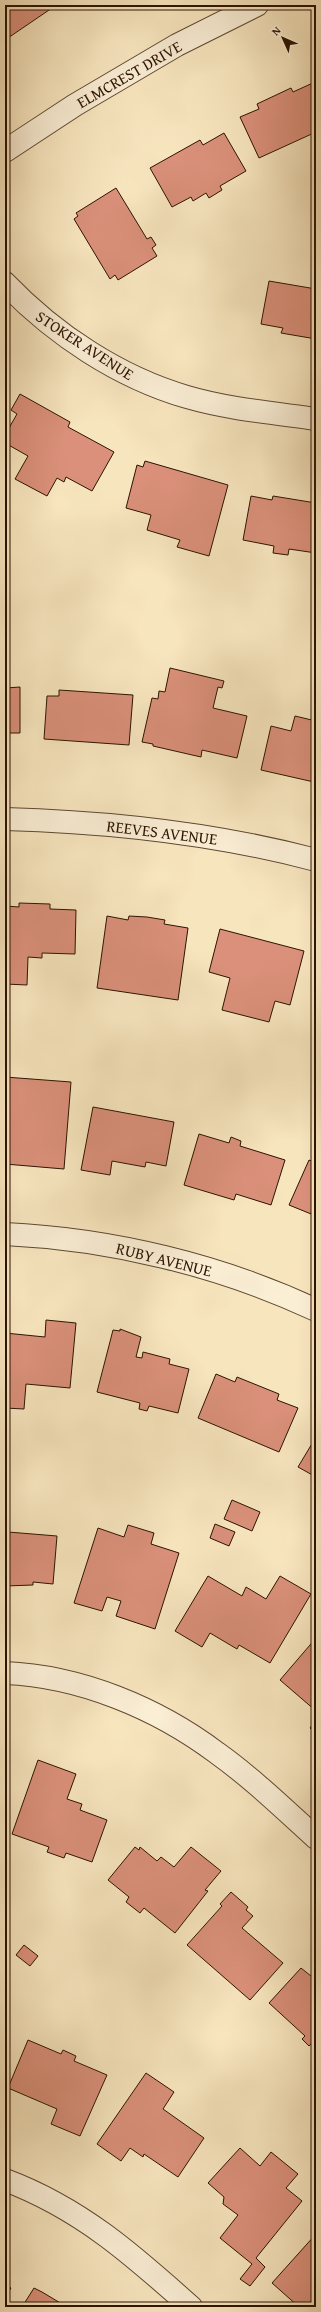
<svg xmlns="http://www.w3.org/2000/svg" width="321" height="2312" font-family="'Gentium Book Plus',serif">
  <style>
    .building { fill: #da907a; stroke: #2c1300 }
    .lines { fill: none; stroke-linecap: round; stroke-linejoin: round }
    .minor-casing { stroke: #5f4830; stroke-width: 24 }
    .tertiary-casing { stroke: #5f4830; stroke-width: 24 }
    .minor { stroke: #faeed5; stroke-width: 22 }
    .tertiary { stroke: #faeed5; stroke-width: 22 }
    .labels { text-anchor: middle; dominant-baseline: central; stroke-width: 3; stroke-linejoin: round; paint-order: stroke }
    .street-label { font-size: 16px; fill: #2c1300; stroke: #faeed5 }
  </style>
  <rect width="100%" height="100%" fill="#f7e5be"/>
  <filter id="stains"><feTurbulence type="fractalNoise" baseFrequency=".005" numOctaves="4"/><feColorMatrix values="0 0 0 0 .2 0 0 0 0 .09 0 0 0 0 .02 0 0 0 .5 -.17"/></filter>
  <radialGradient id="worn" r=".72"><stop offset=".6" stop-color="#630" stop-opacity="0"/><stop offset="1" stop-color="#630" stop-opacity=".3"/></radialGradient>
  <path class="building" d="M5,5H50L52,8L5,40Z
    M315,82L316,132L259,158L240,117L259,109L257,104L291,88L293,92Z
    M224,133L246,171L220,186L222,190L209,198L206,193L193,201L191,197L172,207L150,168L200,140L203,145Z
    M116,188L147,239L151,237L156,245L152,248L157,256L118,280L115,275L110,279L74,219L78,216L76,213Z
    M269,281L316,289V339L281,333L283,328L261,324Z
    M20,394L70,422L68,427L114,452L92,491L66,477L64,482L57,478L47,496L15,479L28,456L5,443V435L17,414L11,410Z
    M145,461L228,485L209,556L177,547L180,540L147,530L151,515L126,508L137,465L143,467Z
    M251,496L272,500L273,496L316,503V553L289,549L288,555L273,553L274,546L243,540Z
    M170,668L224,681L222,688L218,687L213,708L247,716L237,758L202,750L201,757L153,746V744L142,742L152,698L158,699L159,691L165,692Z
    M5,683L6,688L20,687V733H5Z
    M59,690L133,695L129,745L44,739L47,696H59Z
    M295,716L316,721V786H313L314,782L261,770L271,726L291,731Z
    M19,903L50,904V909L76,910L75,954L42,953V958L28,957L27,985L5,984V906L19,907Z
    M107,916L128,920L129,916L147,917L165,920L164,924L188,928L178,1000L97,988Z
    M220,929L304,951L290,1005L275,1001L269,1022L222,1010L230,978L209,972Z
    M5,1077L71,1082L64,1169L5,1164Z
    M93,1107L174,1122L166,1166L146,1162L145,1167L112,1161L110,1175L81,1170Z
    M199,1134L229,1143L231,1137L241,1141L240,1146L285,1160L271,1205L236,1194L234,1200L184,1185Z
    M309,1160L316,1163V1216L289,1205Z
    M46,1320L76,1323L70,1388L26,1384L24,1409L5,1408V1333L45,1337Z
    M120,1329L141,1337L136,1357L142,1358L143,1352L170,1359L169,1364L189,1369L178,1413L149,1406L147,1411L139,1409L140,1403L97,1392L113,1330L120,1331Z
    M216,1374L235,1382L237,1377L279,1394L277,1400L298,1408L279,1452L198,1418Z
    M316,1437V1477L298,1467Z
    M232,1500L260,1512L252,1531L224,1519Z
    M215,1524L235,1532L229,1546L210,1538Z
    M128,1525L154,1533L151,1544L179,1553L155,1629L116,1616L121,1601L107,1597L102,1611L74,1603L98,1528L124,1537Z
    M5,1527H8V1532L57,1536L53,1584L33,1582V1585L5,1586Z
    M208,1576L242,1596L246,1587L266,1599L280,1576L311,1594L270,1663L239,1645L237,1649L210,1633L202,1647L175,1631Z
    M316,1638V1711L280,1680Z
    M316,1720V1733L310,1728Z
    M38,1760L76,1774L67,1799L82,1804L80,1810L107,1820L92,1862L66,1853L64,1858L47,1852L49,1847L12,1834Z
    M135,1847L139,1850L140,1847L157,1861L161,1857L174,1867L191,1847L221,1871L205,1890L208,1891L175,1933L144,1908L140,1913L126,1902L129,1897L108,1880Z
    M231,1892L248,1907L246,1910L253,1916L242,1928L283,1963L250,2000L187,1945L222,1906L220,1904Z
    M24,1945L38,1956L30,1966L16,1955Z
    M301,1968L316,1980V2044L313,2042L309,2046L302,2039L305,2036L269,2003Z
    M28,2040L61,2054L63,2050L76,2056L74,2061L107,2075L80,2136L51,2124L57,2109L8,2088Z
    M146,2073L174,2092L163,2109L204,2138L178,2177L144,2154L143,2157L130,2148L121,2161L97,2144Z
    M240,2148L260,2166L271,2152L298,2174L286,2188L302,2201L256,2258L265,2267L250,2286L240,2279L252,2264L220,2238L238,2215L223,2204L224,2197L208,2183Z
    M316,2234V2296L306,2307H299L272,2283Z
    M5,2285L11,2288L5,2297Z
    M34,2288L42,2292L67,2307H22Z"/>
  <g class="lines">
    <defs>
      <path id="minor" d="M5,151L75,105L177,45L257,5
        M5,819C110,822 214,833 316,860
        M5,1234C111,1239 220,1265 316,1310
        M5,1673C80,1676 157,1708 217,1753C252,1778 284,1809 316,1838
        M5,2180C80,2208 133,2255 191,2307"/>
      <path id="tertiary" d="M5,283C54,334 118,377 187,397C228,409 273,413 316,419"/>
    </defs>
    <use href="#minor" class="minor-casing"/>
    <use href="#tertiary" class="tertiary-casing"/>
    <use href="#minor" class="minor"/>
    <use href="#tertiary" class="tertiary"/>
  </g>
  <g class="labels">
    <g class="street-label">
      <text transform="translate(129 74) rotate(-30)">ELMCREST DRIVE</text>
      <text transform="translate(85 345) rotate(33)">STOKER AVENUE</text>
      <text transform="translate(162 832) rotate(7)">REEVES AVENUE</text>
      <text transform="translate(164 1259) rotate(14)">RUBY AVENUE</text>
    </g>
  </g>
  <rect width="321" height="2312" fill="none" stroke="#f7e5be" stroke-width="20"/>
  <rect x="6" y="6" width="309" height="2300" fill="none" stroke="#2c1300" stroke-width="2"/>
  <rect x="10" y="10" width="301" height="2292" fill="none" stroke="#2c1300"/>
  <g transform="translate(283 38) rotate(315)" stroke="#faeed5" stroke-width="3" paint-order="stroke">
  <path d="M0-3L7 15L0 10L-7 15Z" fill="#2c1300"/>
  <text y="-6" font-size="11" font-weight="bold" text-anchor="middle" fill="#2c1300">N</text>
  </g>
  <rect width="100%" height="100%" filter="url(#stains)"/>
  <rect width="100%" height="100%" fill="url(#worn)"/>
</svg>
